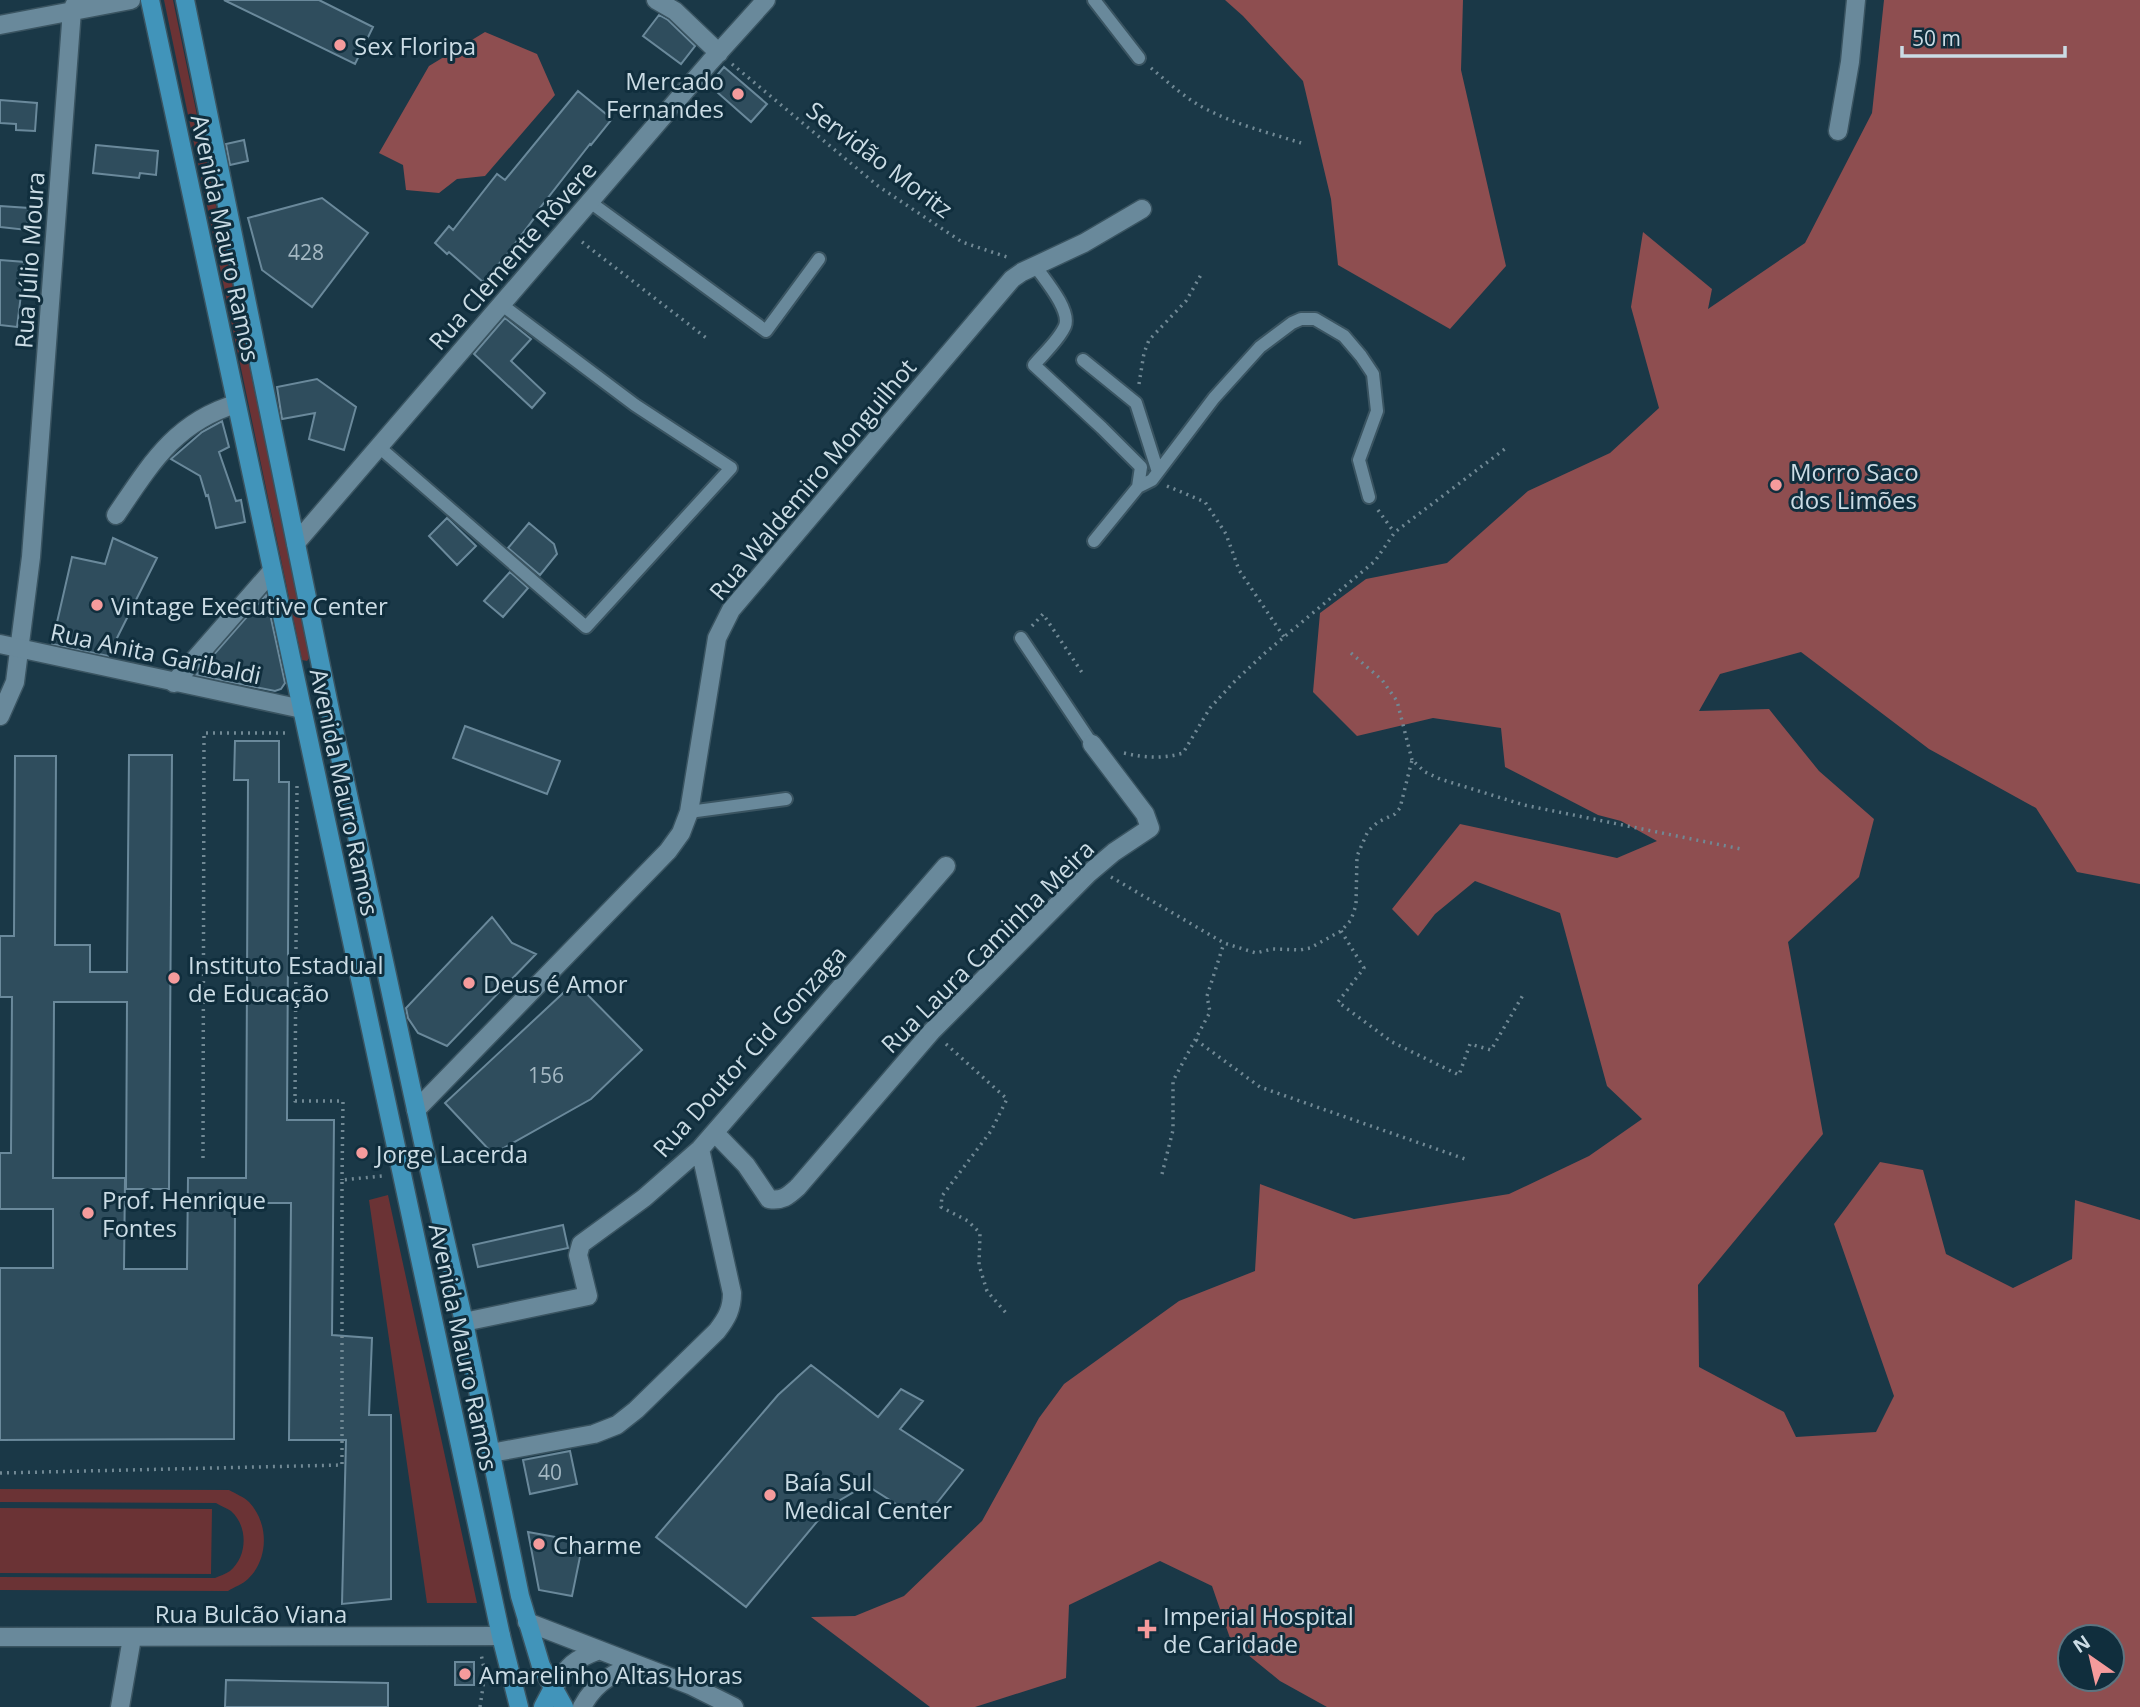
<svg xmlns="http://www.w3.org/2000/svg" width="2140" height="1707" font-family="'Open Sans',sans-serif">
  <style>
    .green { fill: #6b3335 }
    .forest { fill: #8e4e50; fill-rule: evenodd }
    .building { fill: #2f4d5d; stroke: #6a899b; stroke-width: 2 }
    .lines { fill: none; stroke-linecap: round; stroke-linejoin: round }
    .service-casing { stroke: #3a5461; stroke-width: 16 }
    .minor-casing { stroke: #3a5461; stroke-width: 21 }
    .tertiary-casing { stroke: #3a5461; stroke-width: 21 }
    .primary-casing { stroke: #3a5461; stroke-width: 21 }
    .path { stroke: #718995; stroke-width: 3.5; stroke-dasharray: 2 5; stroke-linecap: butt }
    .service { stroke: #69899b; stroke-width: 12 }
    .minor { stroke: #69899b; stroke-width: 18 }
    .tertiary { stroke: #69899b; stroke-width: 18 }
    .primary { stroke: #4194ba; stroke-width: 18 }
    .poi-dot { fill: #f59b9c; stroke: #102e3d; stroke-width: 2.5 }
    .labels { text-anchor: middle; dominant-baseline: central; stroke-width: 6; stroke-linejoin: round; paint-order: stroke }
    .number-label { font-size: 21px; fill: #a4b8c3 }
    .poi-label { font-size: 24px; fill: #cbdce5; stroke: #102e3d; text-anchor: start }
    .street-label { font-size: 24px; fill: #cbdce5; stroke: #102e3d }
  </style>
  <rect width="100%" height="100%" fill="#1a3847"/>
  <path class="green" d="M164,0H173L310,657L307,661L302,660Z
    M388,1195L477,1603H427L369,1200Z
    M0,1489L229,1490C236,1494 244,1497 249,1502C269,1523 269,1559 248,1579C243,1584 234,1587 228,1591L0,1590V1577L215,1578C219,1576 226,1574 230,1571C248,1556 248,1526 231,1511C227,1508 220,1506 216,1503L0,1502Z
    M0,1508L212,1509L211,1574L0,1573Z"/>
  <path class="forest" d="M1225,0H1463L1461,70L1506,266L1450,329L1338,265L1331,199L1303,81L1243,16Z
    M1884,0H2140V884L2077,872L2036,808L1929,749L1801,652L1720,674L1699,711L1769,709L1819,771L1874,819L1859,877L1788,942L1823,1134L1698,1285L1699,1367L1784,1412L1796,1437L1876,1432L1894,1396L1834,1224L1880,1162L1923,1170L1946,1254L2013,1288L2072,1259L2075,1200L2140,1220V1707H1327L1280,1681L1231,1641L1212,1586L1160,1561L1069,1605L1066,1678L975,1707H930L811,1617L855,1616L904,1596L982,1521L1039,1418L1064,1384L1179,1301L1255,1271L1260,1184L1354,1219L1509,1194L1589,1156L1642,1119L1607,1086L1560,913L1475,881L1435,914L1418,936L1392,909L1460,824L1617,858L1657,841L1621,821L1598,815L1505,767L1501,728L1433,718L1357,736L1313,692L1320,613L1366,579L1447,563L1528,491L1610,453L1659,408L1631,307L1643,232L1712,289L1708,309L1805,243L1872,113ZM2070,1637H2112V1679H2070Z
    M485,32L537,54L555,95L485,176L457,179L439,193L406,190L403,165L379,153L429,66Z"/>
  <path class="building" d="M224,0H319L373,27L355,64Z
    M659,15L668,20L695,46L681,64L643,36Z
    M724,67L767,104L751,122L709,85Z
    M578,91L612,119L591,145L590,144L540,208L541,209L505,257L483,282L449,252L447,254L435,243L449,226L453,230L497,174L505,180Z
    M0,100L37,103L35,131L16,130V124L0,123Z
    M244,140L248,161L230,165L226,144Z
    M96,145L158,151L156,175L140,173L139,178L93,173Z
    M322,198L368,233L312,307L262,270L248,218Z
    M0,206L29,208L27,230L0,227Z
    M0,260L25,262L17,327L0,325Z
    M505,318L531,339L511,361L545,393L532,408L474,354Z
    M317,379L356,407L344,450L309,439L315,413L282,419L277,387Z
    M222,421L229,447L219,452L236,501L241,500L245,522L216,528L208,495L206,496L200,476L171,459L202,432Z
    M447,518L476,546L457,565L429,536Z
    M529,523L554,544L557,554L540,575L508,548Z
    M113,538L157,558L108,656L52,644L72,557L105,564Z
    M510,572L528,588L503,617L484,601Z
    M266,595L285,683L281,689L275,691L196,675Z
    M465,726L560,761L547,794L453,758Z
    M235,741H279V782H289L287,1120H334L332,1335L372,1338L369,1415H391V1599L342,1604L346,1440H289L291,1203H235L234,1439L0,1440V1268H53V1209H0V1153H11L12,997H0V936H14L15,756H56L55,945H90V972H127L129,755H172L169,1189H126L127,1002H54L53,1178H125L124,1269H187L188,1178H246L248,780H234Z
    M492,917L512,943L536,954L447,1046L418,1033L408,1018L406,1008Z
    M575,982L642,1050L591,1099L493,1154L445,1103Z
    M563,1225L568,1248L478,1267L473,1245Z
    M811,1365L878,1417L901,1389L923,1401L900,1429L963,1470L925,1518L908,1506L904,1509L866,1485L830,1506L746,1607L656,1537L778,1395Z
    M570,1451L577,1484L530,1494L523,1460Z
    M528,1532L583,1542L572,1596L539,1590Z
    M455,1662H474V1685H455Z
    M226,1680L388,1683V1707H225Z"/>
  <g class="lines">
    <defs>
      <path id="service" d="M1094,0L1139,58
        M590,202L766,331L819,259
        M1036,267C1045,280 1071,310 1065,326C1059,340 1044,353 1034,365L1102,428L1141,467L1138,487L1094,541
        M1083,360L1136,403L1158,472
        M379,447L586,627L731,468L635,405L502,305
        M1138,487L1152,480L1214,398L1260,347L1292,323L1301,319H1315L1344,336L1361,356L1373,374L1377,411L1359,460L1369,497
        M1021,638L1092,744
        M689,812L786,799"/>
      <path id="minor" d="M656,0L675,11L719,53
        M0,25L131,0
        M1838,131L1850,62L1856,0
        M116,515C150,465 175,422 236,404
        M296,543L710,62L766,0
        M174,683L272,571
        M0,716L15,682L31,557L72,10L77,0
        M416,1110L668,851L681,833L689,812L717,638L731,610L1012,279L1022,272L1084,243L1142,209
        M715,1133L746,1165L769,1199C783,1201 788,1196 798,1187L932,1031L1088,874L1114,852L1150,828L1145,814L1092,744
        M464,1322L588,1296L578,1255L581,1244L644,1198L700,1149L946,866
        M491,1453L594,1434L617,1425L636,1410L717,1331C727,1318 732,1309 732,1293L700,1149
        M527,1622L690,1685L734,1707
        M0,1637L501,1636
        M553,1688C569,1665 573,1660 599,1650
        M120,1707L132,1638
        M582,1707C594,1684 616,1667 642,1669"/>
      <path id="tertiary" d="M0,644L302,709"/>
      <path id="primary" d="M150,0L501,1636L519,1707
        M185,0L333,725L425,1151L464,1322L520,1596L541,1666L564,1707
        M543,1707L553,1688"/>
    </defs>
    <use href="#service" class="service-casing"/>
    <use href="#minor" class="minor-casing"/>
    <use href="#tertiary" class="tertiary-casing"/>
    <use href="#primary" class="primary-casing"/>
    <path class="path" d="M732,64L878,186L962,242L1007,257
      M1151,68C1169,83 1187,100 1208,110C1237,125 1270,133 1301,143
      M582,242L709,340
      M1139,384L1144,353L1149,340L1186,301L1202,273
      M1167,486L1205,502L1226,534L1239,570L1284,637
      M1378,510L1394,532
      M1032,626L1043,614L1083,674
      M1351,653L1382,680L1397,701L1412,760
      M1124,753C1145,758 1163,759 1183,753L1210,708L1235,681L1265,653L1375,561L1395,532L1506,448
      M297,786L295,1101H343L342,1180
      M1111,877L1224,943L1256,953L1272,949L1300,950L1310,948L1341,931L1351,920L1356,905L1357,856L1368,831L1378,822L1395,814L1400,808L1412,760L1425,772L1440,779L1524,805L1741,849
      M1341,931L1364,968L1338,1002L1392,1042L1459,1075L1470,1044L1491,1050L1523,995
      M1196,1040L1260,1087L1465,1159
      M946,1044L1007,1099L991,1131L942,1196L941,1207L968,1221L980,1233L979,1265L987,1291L1006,1313
      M203,1158L204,733H288
      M1162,1174L1173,1130V1081L1210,1012L1207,996L1224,943
      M0,1473L342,1465V1180L382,1176
      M480,1707L485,1673L481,1654"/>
    <use href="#service" class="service"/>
    <use href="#minor" class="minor"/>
    <use href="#tertiary" class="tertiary"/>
    <use href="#primary" class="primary"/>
  </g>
  <g class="poi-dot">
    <circle cx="340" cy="45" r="7"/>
    <circle cx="738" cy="94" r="7"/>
    <circle cx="1776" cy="485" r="7"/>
    <circle cx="97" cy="605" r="7"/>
    <circle cx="174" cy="978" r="7"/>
    <circle cx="469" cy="983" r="7"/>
    <circle cx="362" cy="1153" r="7"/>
    <circle cx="88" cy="1213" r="7"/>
    <circle cx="770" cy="1495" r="7"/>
    <circle cx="539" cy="1544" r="7"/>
    <path d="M1143.5 1618.5h7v7h7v7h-7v7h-7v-7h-7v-7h7z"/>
    <circle cx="465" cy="1674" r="7"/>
  </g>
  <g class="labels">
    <g class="number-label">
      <text x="306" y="252">428</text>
      <text x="546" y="1075">156</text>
      <text x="550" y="1472">40</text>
    </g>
    <g class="poi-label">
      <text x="354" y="45">Sex Floripa</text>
      <text x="724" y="80" text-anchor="end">Mercado<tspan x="724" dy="28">Fernandes</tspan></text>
      <text x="1790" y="471">Morro Saco<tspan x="1790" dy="28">dos Limões</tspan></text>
      <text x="111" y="605">Vintage Executive Center</text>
      <text x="188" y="964">Instituto Estadual<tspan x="188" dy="28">de Educação</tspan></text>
      <text x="483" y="983">Deus é Amor</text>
      <text x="376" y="1153">Jorge Lacerda</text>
      <text x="102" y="1199">Prof. Henrique<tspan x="102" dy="28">Fontes</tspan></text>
      <text x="784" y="1481">Baía Sul<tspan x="784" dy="28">Medical Center</tspan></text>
      <text x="553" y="1544">Charme</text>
      <text x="1163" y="1615">Imperial Hospital<tspan x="1163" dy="28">de Caridade</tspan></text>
      <text x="479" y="1674">Amarelinho Altas Horas</text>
    </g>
    <g class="street-label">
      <text transform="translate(880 159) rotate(37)">Servidão Moritz</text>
      <text transform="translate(226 238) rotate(78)">Avenida Mauro Ramos</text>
      <text transform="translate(512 255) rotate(-49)">Rua Clemente Rôvere</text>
      <text transform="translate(29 260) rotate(-86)">Rua Júlio Moura</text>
      <text transform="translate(812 479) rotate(-50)">Rua Waldemiro Monguilhot</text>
      <text transform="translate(156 653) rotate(12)">Rua Anita Garibaldi</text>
      <text transform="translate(345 792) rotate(78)">Avenida Mauro Ramos</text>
      <text transform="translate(987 946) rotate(-45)">Rua Laura Caminha Meira</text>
      <text transform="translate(749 1051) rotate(-48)">Rua Doutor Cid Gonzaga</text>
      <text transform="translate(464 1347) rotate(78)">Avenida Mauro Ramos</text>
      <text x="251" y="1613">Rua Bulcão Viana</text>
    </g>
  </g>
  <g transform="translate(2091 1658) rotate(326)"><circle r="33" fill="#102e3d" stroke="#5b7480" stroke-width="2"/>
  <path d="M0-5L12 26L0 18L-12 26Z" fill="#f59b9c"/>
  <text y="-10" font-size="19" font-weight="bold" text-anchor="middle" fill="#cbdce5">N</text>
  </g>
  <path d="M1902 46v10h163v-10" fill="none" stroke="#cbdce5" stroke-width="3.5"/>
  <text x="1912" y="46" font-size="21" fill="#cbdce5" stroke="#102e3d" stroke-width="5" paint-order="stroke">50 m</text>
</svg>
